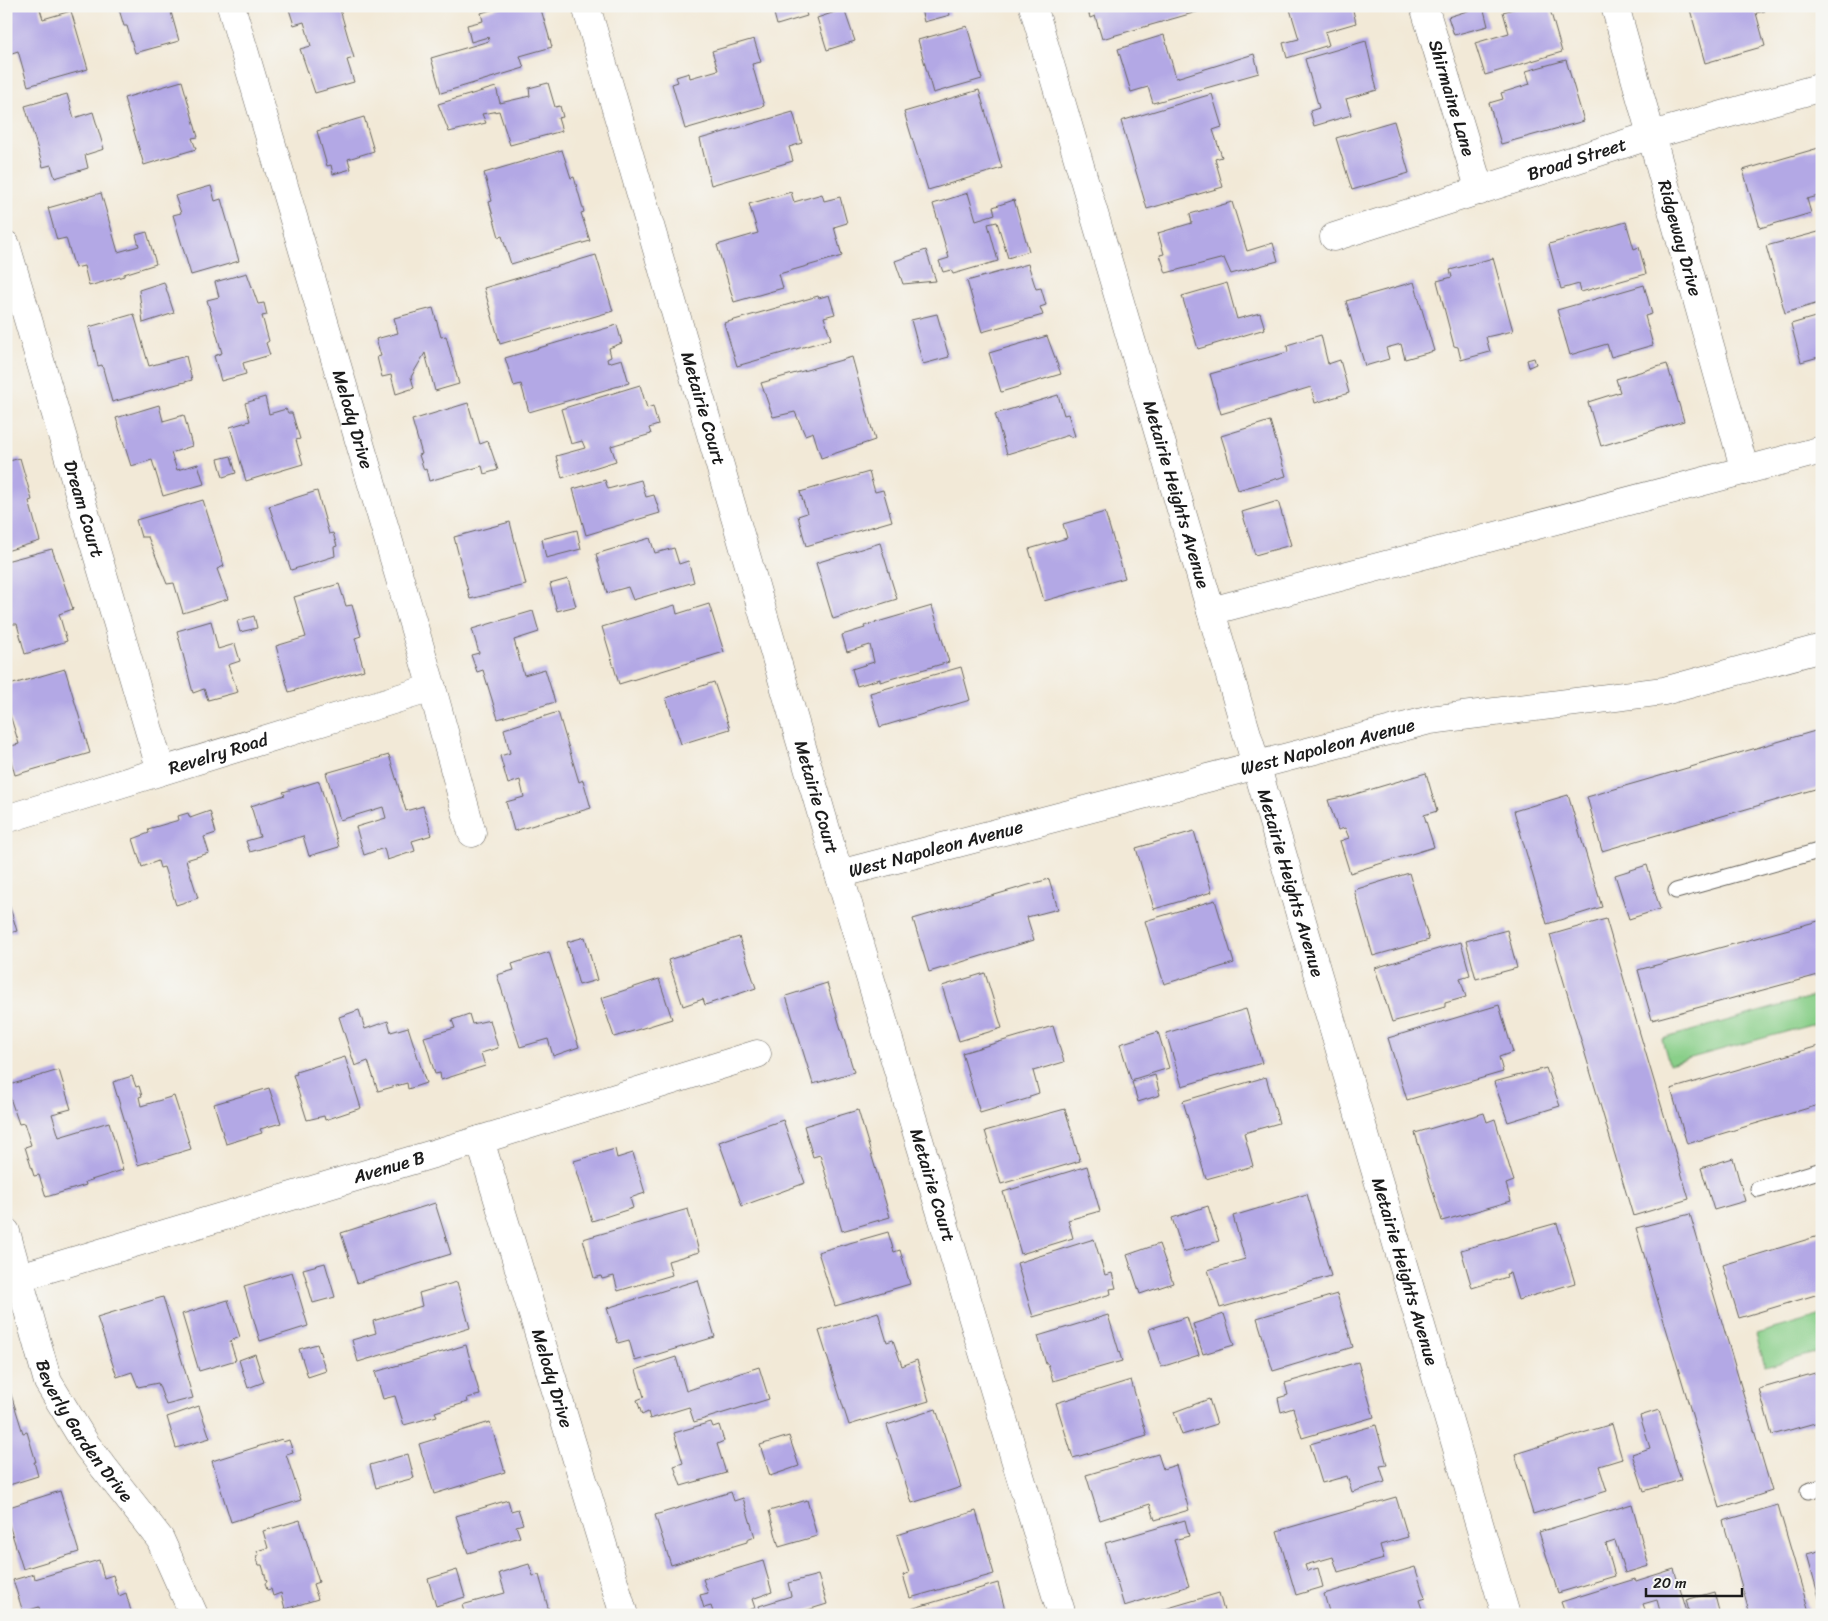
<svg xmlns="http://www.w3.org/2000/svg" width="1828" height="1621" font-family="Sriracha,sans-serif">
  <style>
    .green { fill: #89cf89; stroke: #527652 }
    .building { fill: #b3a8e5 }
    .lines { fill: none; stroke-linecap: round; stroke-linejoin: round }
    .lane-casing { stroke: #67645d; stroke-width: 17 }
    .street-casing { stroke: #67645d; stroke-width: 29 }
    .secondary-casing { stroke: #67645d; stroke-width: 29 }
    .lane { stroke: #fff; stroke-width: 15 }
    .street { stroke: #fff; stroke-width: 28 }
    .secondary { stroke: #fff; stroke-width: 28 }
    .labels { text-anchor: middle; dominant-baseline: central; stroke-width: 4; stroke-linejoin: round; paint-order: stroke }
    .street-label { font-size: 18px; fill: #1c1c1c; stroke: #f6f6f2 }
  </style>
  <rect width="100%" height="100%" fill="#f6f6f2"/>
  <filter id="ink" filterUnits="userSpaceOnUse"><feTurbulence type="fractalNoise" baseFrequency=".02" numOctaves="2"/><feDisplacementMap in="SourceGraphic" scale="10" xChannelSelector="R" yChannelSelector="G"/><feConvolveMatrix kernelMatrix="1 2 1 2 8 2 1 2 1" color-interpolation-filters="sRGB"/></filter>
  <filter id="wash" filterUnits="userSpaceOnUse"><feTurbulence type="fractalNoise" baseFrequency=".0096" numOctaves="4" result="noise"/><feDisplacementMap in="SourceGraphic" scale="20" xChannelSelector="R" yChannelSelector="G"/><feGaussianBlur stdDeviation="1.12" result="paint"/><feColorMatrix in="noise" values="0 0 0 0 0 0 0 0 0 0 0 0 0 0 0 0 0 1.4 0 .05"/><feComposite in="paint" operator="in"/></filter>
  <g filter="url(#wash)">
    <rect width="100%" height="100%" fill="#f2e9d7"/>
    <path class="green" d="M1822,994V1022L1669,1064L1662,1039Z
      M1822,1315V1351L1765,1367L1756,1334Z"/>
    <g id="blocks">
      <path class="building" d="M6,6H39L43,19L71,11L88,69L28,86L18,51L9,54L6,44Z
        M118,6H179L180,10L171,12L179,41L135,53L127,26H124Z
        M288,6H339L354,58L347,60L354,82L315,93L300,49L311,46L304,22L294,25Z
        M504,6H540L552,47L520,56L524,68L441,93L431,58L489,41L488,37L471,42L467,25L483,21L481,13Z
        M772,6H804L807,16L777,25Z
        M917,6H948L950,15L924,22L921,9L918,10Z
        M1087,6H1214V7L1102,39L1095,16L1090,18Z
        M1289,6H1352L1356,23L1325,32L1329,45L1287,58L1283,43L1299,39Z
        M1483,6L1488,26L1454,35L1448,17Z
        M1524,6H1549L1562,52L1485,75L1475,43L1509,33L1503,12Z
        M1689,6H1764L1765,11L1756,13L1765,46L1705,63Z
        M1817,6H1822V19H1821Z
        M844,9L855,41L827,50L817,18Z
        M967,26L982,79L933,93L918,40Z
        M1164,35L1176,78L1254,54L1259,73L1153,103L1148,87L1131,92L1118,49Z
        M754,39L761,62L752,64L764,106L685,129L672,84L678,82L676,77L689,73L690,78L718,70L712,51Z
        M1366,41L1377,90L1346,99L1351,115L1314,126L1310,111L1319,108L1305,59Z
        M1566,60L1584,121L1501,144L1489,103L1503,99L1501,93L1530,84L1526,71Z
        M182,81L198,137L192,138L196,149L144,165L124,98Z
        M548,83L555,107L560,106L563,117L558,118L562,131L510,145L499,111L482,114L486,123L449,132L438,104L496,87L500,103L530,96L529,88Z
        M979,90L1002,168L928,190L904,112Z
        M67,94L74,118L93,112L104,149L85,155L88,168L55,178L51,165L43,167L25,106Z
        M1212,94L1222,127L1213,130L1222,157L1215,159L1223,187L1147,209L1121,121Z
        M793,112L802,143L789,147L793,161L711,185L700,139Z
        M364,117L374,151L348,159L351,169L333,174L331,165L327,166L317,131Z
        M1394,121L1409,173L1352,190L1336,138Z
        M1822,147V195L1807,199L1811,213L1760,228L1743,170Z
        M562,150L571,178L574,177L584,212L581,213L590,241L511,264L502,236L499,237L489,202L492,201L484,173Z
        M211,186L215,201L221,199L239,261L191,275L173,215L181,213L175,196Z
        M791,192L794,202L822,194L824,201L840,197L847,223L834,227L842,256L779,274L783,288L734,302L717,245L758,233L749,204Z
        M101,193L118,252L139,246L136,235L147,232L156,264L124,274V276L89,286L84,266L75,268L66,238L57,240L48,208Z
        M968,193L976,220L995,214L993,207L1014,200L1029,251L1008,258L997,222L988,224L998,261L953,274L951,270L943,272L939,261L949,258L933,204Z
        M1232,202L1247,251L1273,243L1278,261L1231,274L1224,258L1166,273L1160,255L1164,254L1158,233L1192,223L1190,214Z
        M1626,222L1634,249L1639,247L1646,274L1581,292L1579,284L1561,289L1549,244Z
        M1822,231V302L1785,313L1766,246Z
        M926,250L936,281L903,284L895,261Z
        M596,255L613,311L500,344L484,288Z
        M1493,258L1513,331L1486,337L1490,352L1461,360L1458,347L1454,346L1437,281L1452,277L1450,270Z
        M1028,264L1036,289L1041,288L1046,305L1040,307L1043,315L982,332L967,281Z
        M247,273L258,304L264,303L267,315L262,316L269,341L266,343L270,355L243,363L246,374L221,381L214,356L222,353L207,300L219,297L215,282Z
        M164,282L174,313L143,323L139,290Z
        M1414,282L1434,351L1405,359L1401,344L1386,348L1389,359L1365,366L1346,301Z
        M1227,283L1237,319L1260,313L1265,329L1198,349L1182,296Z
        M1644,285L1652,314L1645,316L1653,345L1611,357L1607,344L1570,355L1557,310Z
        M829,295L835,314L824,317L831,339L737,366L724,323L818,296L819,298Z
        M433,308L441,337L446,336L459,384L435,391L425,353L411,377L414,388L396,394L391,375L382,377L377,357L381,356L376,339L398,333L394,318Z
        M134,314L149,366L186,356L192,380L112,402L102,365L98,366L89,327Z
        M937,314L949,357L923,364L911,320Z
        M1822,315V356L1801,362L1791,324Z
        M617,325L622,343L609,348L611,357L607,359L608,363L622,359L629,383L529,412L521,384L514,386L505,358Z
        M1321,335L1328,364L1340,360L1349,393L1315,403L1311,387L1221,414L1210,374L1288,352L1287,345Z
        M1047,336L1061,374L1001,392L989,353Z
        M852,357L875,440L821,458L813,432L805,435L795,412L773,417L761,383Z
        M1534,358L1536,364L1529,367L1527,360Z
        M1667,364L1684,421L1601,446L1588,402L1620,392L1616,379Z
        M640,385L647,408L653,406L658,425L649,428L651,434L611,446L616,461L562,478L556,456L585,448L582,441L571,444L561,409Z
        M1058,395L1064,415L1068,414L1075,436L1070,437L1069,435L1007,454L995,414Z
        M265,397L269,414L286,409L288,413H292L300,439L296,440L303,464L246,481L230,427L250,421L245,403Z
        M468,403L480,444L488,441L498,470L484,474L482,466L429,481L426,469L424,470L419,455L422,454L412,420Z
        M159,405L163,421L184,415L192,446L171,453L177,470L198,464L204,484L163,496L152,460L131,466L116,418Z
        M1270,421L1286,476L1238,490L1221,436Z
        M231,456L236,473L223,477L218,459Z
        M20,458L32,500L29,501L40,541L6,551V462Z
        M869,472L875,492L883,490L892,521L806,546L798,516L807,513L800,492Z
        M605,480L608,489L641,480L646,497L654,495L660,513L586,535L573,489Z
        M317,491L329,534L333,533L337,546L334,547L335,556L291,570L269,506Z
        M203,500L224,566L217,569L228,599L183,613L174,583L167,584L148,537H141L136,520Z
        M1278,501L1291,545L1255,555L1242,512Z
        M1105,512L1125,578L1044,601L1029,549L1067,538L1063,524Z
        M510,522L526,585L470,599L454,537Z
        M577,530L581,549L546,558L542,539Z
        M650,538L655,553L674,548L679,564L688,561L694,582L633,600L628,587L607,593L596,554Z
        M880,543L897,599L833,619L816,563Z
        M52,549L73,609L59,614L67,641L25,654L17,624H12L6,604V561Z
        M568,579L576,606L557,611L550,584Z
        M339,584L346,606L352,605L361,636L355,638L364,670L289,692L276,646L306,637L294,597Z
        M709,604L724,652L619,684L602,627L675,605L677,614Z
        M932,606L949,662L880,682V679L857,686L852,669L874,662L870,645L847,652L842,635L865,628L864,626Z
        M533,611L539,632L514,640L524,675L545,669L555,702L498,719L483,670L477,672L471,655L479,653L472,629Z
        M254,616L257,628L240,632L237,621Z
        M211,621L218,649L235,644L240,661L228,665L238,692L208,700L204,689L193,693L177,631Z
        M961,667L970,700L880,727L870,693Z
        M65,669L90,753L15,775L7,747L19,744L6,702V686Z
        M714,682L730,729L681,744L666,698Z
        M558,712L579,782L583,780L591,808L514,831L506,802L524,797L520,780L508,784L500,756L510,753L504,729Z
        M1822,729V787L1602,851L1587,797Z
        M389,755L406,811L423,806L432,835L412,841L415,851L387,860L384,848L364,855L356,827L386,818L383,807L340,820L326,773Z
        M1426,773L1437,811L1424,815L1434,847L1350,873L1340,841L1349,838L1345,828L1338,830L1328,800L1342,797V798Z
        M319,781L339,847L309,856L303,836L250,852L246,841L260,837L251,806L285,795L283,792Z
        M1568,795L1602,907L1547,924L1514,811Z
        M210,811L216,833L204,837L209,853L186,860L198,898L176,905L164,867L160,868L158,861L142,867L133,839L149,833L148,829L179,820L178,816L188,813L190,818Z
        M1194,831L1212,892L1154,909L1136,848Z
        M1647,865L1660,909L1629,919L1615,875Z
        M1409,873L1429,940L1373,956L1354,890Z
        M1049,879L1058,909L1027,917L1034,940L929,972L913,919Z
        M6,894L17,931L6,934Z
        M1215,900L1234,963L1164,984L1145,921Z
        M1606,919L1689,1199L1633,1216L1550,935Z
        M1822,920V974L1652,1020L1638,970Z
        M1507,930L1517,968L1476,979L1466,941Z
        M585,937L597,980L579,985L567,942Z
        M739,937L756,988L705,1005L703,999L683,1006L668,960Z
        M1461,942L1470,975L1460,978L1466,997L1445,1003V1007L1392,1022L1375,968Z
        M549,952L579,1047L553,1056L548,1039L520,1047L497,975L514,970L512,964Z
        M985,973L1002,1028L959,1041L942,986Z
        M659,979L672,1019L614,1037L601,998Z
        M827,983L854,1072L813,1084L786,996Z
        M1499,1005L1513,1052L1499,1057L1503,1072L1407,1100L1388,1038Z
        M1246,1009L1262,1063L1182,1086L1166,1033Z
        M359,1010L365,1029L388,1021L391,1032L408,1027L426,1083L408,1089L407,1083L378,1091L368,1061L355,1066L339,1017Z
        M469,1014L472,1024L490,1020L498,1048L481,1053L485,1066L441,1080L440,1073L435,1074L424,1037L455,1028L452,1020Z
        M1053,1026L1064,1062L1033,1071L1039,1093L1030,1096V1098L980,1113L962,1053Z
        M1158,1032L1169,1068L1131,1080L1120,1044Z
        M1822,1045V1104L1687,1144L1671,1089Z
        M345,1057L361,1108L325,1120L324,1116L307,1120L293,1075L297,1074L296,1072Z
        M1546,1068L1560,1106L1508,1122L1494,1082Z
        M59,1070L71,1109L52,1114L59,1137L109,1122L123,1170L85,1182L86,1185L46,1197L39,1175L34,1176L25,1147L31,1145L24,1123L19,1124L6,1086Z
        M1155,1075L1160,1095L1138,1102L1132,1082Z
        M132,1076L136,1087L139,1086L142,1096L139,1097L141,1106L174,1096L191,1149L138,1165L113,1082Z
        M1266,1077L1279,1123L1244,1133L1253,1166L1206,1179L1183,1101Z
        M269,1088L281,1123L260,1129L262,1133L226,1144L214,1104Z
        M1065,1109L1080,1161L1001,1184L985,1131Z
        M858,1110L890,1217L842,1231L820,1155L813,1157L804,1126Z
        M1484,1113L1487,1122L1495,1119L1512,1175L1514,1181L1506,1184L1511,1201L1442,1221L1415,1133Z
        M783,1120L805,1183L742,1206L719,1142Z
        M615,1149L617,1158L633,1153L645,1193L630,1198L633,1208L592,1221L574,1161Z
        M1733,1158L1745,1201L1714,1210L1701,1168Z
        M1087,1166L1100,1211L1068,1220L1073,1238L1021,1254L1003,1192Z
        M1307,1194L1331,1276L1220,1308L1208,1270L1245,1259L1233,1216Z
        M435,1203L451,1254L357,1283L341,1233Z
        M1208,1206L1219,1241L1183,1252L1172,1218Z
        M688,1209L699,1252L668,1261L672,1275L618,1291L614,1276L602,1279L601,1276L594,1278L583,1239Z
        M1690,1214L1772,1491L1720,1508L1636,1228Z
        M1557,1223L1575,1283L1518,1300L1510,1273L1506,1274L1507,1277L1472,1288L1461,1250Z
        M888,1232L894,1252L900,1250L910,1284L835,1306L818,1252Z
        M1822,1235V1293L1739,1318L1723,1265Z
        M1094,1239L1105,1275L1112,1273L1116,1288L1110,1289L1111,1294L1033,1317L1017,1263Z
        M1159,1244L1173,1283L1140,1294L1127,1255Z
        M325,1263L335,1297L313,1303L303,1269Z
        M292,1272L308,1326L260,1341L244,1286Z
        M698,1280L715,1337L635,1361L629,1340L618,1343L607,1308Z
        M457,1282L470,1328L358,1362L352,1340L376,1333L373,1321L422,1306L419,1293Z
        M1337,1294L1353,1347L1273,1371L1257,1318Z
        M163,1297L193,1398L166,1405L158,1383L138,1387L132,1372L117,1377L97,1317Z
        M228,1300L240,1337L230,1341L236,1360L199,1371L182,1314Z
        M878,1312L887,1342L893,1340L902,1366L917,1360L929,1401L849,1425L819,1331Z
        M1224,1314L1234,1345L1203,1354L1193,1324Z
        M1108,1315L1122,1361L1053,1381L1048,1364H1046L1038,1336Z
        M1187,1317L1199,1355L1161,1367L1149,1329Z
        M317,1344L326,1371L308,1377L299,1349Z
        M466,1345L480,1395L467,1398L468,1402L435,1412L437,1416L404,1425L395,1396L383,1399L375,1372Z
        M255,1354L264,1382L248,1388L239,1360Z
        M676,1357L686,1391L759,1367L769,1399L694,1422L689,1407L650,1419L648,1412L642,1415L637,1400L644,1397L636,1370Z
        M1358,1362L1374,1417L1302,1438L1293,1408L1281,1412L1278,1398L1288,1395L1285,1383Z
        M1822,1371V1421L1772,1435L1759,1389Z
        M1131,1380L1147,1436L1073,1458L1056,1403Z
        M6,1388H9L23,1433L27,1432L36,1462H34L38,1476L6,1486Z
        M1209,1399L1217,1424L1182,1435L1174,1412Z
        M199,1406L210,1438L176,1448L167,1417Z
        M936,1409L961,1487L912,1503L887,1425Z
        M1659,1410L1681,1480L1644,1491L1632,1454L1650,1448L1640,1416Z
        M490,1422L505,1472L434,1494L419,1444Z
        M711,1422L713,1427L719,1425L724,1441L717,1444L726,1473L681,1486L674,1466L683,1463L674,1433Z
        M1612,1424L1622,1459L1599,1466L1607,1491L1533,1514L1515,1454Z
        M1376,1425L1387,1465L1380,1466L1385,1482L1352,1492L1347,1476L1322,1483L1310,1444Z
        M789,1436L799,1466L770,1476L760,1445Z
        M282,1439L283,1442L289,1440L293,1452L286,1454L301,1500L231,1522L212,1461Z
        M408,1454L414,1478L376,1488L370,1465Z
        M1158,1454L1163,1469L1176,1465L1189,1510L1155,1520L1150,1504L1100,1520L1086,1475Z
        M60,1491L79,1552L23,1569L6,1515V1508Z
        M731,1492L734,1501L743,1498L755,1537L747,1540V1542L671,1565L655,1515Z
        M1396,1497L1408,1537L1380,1545L1384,1559L1338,1572L1333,1557L1305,1565L1307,1571L1318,1568L1323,1587L1296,1595L1277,1531Z
        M508,1500L511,1511L518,1509L523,1524L516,1526L520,1537L468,1553L456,1516Z
        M807,1500L817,1536L779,1547L769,1511Z
        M1632,1504L1649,1566L1625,1573L1615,1541L1606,1544L1615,1576L1558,1593L1539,1532Z
        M1778,1505L1810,1615H1750L1723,1521Z
        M976,1511L994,1574L910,1598L903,1575L909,1573L897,1535Z
        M300,1520L319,1582L313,1584L318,1599L285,1609L281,1593L273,1596L271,1589L267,1590L265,1583L267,1582L262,1565H259L256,1556L259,1555L257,1551L268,1548L263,1531Z
        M1185,1520L1189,1536L1174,1540L1189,1586L1124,1606L1105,1543Z
        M1822,1550V1605H1821L1807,1554Z
        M99,1560L104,1578L113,1575L119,1596L126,1593L132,1615H41L39,1607L23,1612L13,1580L34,1574L35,1579Z
        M763,1561L772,1592L752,1599L755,1608L733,1615H714L711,1606L704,1608L700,1595L708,1593L703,1579Z
        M529,1564L533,1576L539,1575L549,1611L537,1615H465L462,1605L505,1593L499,1573Z
        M1415,1567L1425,1598L1419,1600L1424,1615H1330L1324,1594Z
        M1674,1569L1688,1615H1661L1657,1600L1643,1604L1647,1615H1572L1571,1611L1565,1613L1561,1602L1635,1579L1636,1581Z
        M457,1570L465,1597L436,1606L428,1579Z
        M818,1575L827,1604L791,1615H762L759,1606L791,1596L788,1583Z
        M998,1583L1006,1614L1004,1615H905L904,1611Z
        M1714,1592L1720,1615H1690L1686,1600Z
        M1219,1593L1225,1615H1148V1614Z"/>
    </g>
  </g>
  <g filter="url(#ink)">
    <use href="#blocks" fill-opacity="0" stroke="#67645d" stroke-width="1"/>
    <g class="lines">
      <defs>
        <path id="lane" d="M1676,891L1822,850
          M1758,1189L1822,1170
          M1808,1491L1822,1487"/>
        <g id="street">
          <path id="s1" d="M231,6L432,688L472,833"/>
          <path id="s2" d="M586,6L839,874L1062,1615"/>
          <path id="s3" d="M1033,6L1506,1615"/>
          <path id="s4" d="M1424,6L1480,191"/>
          <path id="s5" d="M1615,6L1745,471"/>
          <path id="s6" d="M1334,237L1652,135L1822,87"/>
          <path id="s7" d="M6,245L161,771"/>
          <path d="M1211,611L1822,450"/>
          <path id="s8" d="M6,819L432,688"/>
          <path id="s9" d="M480,1140L624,1615"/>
          <path id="s10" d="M6,1232L48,1382L87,1446L160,1539L194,1615"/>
          <path id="s11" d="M20,1277L480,1140L757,1054"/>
        </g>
        <g id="secondary">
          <path id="s12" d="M839,874L1430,720L1664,691L1822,648"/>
        </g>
      </defs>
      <use href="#lane" class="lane-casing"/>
      <use href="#street" class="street-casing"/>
      <use href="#secondary" class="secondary-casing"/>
      <use href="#lane" class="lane"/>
      <use href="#street" class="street"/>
      <use href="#secondary" class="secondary"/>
    </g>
  </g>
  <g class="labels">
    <g class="street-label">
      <text stroke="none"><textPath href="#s4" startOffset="96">Shirmaine Lane</textPath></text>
      <text stroke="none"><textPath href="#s6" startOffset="255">Broad Street</textPath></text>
      <text stroke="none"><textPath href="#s5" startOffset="241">Ridgeway Drive</textPath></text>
      <text stroke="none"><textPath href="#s2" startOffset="419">Metairie Court</textPath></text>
      <text stroke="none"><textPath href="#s1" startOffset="431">Melody Drive</textPath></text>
      <text stroke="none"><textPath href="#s3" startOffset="509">Metairie Heights Avenue</textPath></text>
      <text stroke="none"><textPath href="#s7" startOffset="275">Dream Court</textPath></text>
      <text stroke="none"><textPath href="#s12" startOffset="505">West Napoleon Avenue</textPath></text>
      <text stroke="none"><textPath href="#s8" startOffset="222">Revelry Road</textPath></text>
      <text stroke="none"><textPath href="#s2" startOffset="824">Metairie Court</textPath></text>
      <text stroke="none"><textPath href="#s12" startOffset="100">West Napoleon Avenue</textPath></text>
      <text stroke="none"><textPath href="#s3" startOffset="914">Metairie Heights Avenue</textPath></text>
      <text stroke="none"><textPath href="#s11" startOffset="385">Avenue B</textPath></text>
      <text stroke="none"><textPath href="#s2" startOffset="1229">Metairie Court</textPath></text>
      <text stroke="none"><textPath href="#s3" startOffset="1319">Metairie Heights Avenue</textPath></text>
      <text stroke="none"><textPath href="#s9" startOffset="249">Melody Drive</textPath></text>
      <text stroke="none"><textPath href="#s10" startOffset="216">Beverly Garden Drive</textPath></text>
    </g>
  </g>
  <rect width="1828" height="1621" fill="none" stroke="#f6f6f2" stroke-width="25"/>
  <path d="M1646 1588v8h96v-8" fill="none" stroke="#1c1c1c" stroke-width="2.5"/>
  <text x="1653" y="1588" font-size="15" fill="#1c1c1c" stroke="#f6f6f2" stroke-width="4" paint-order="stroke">20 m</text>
</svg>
